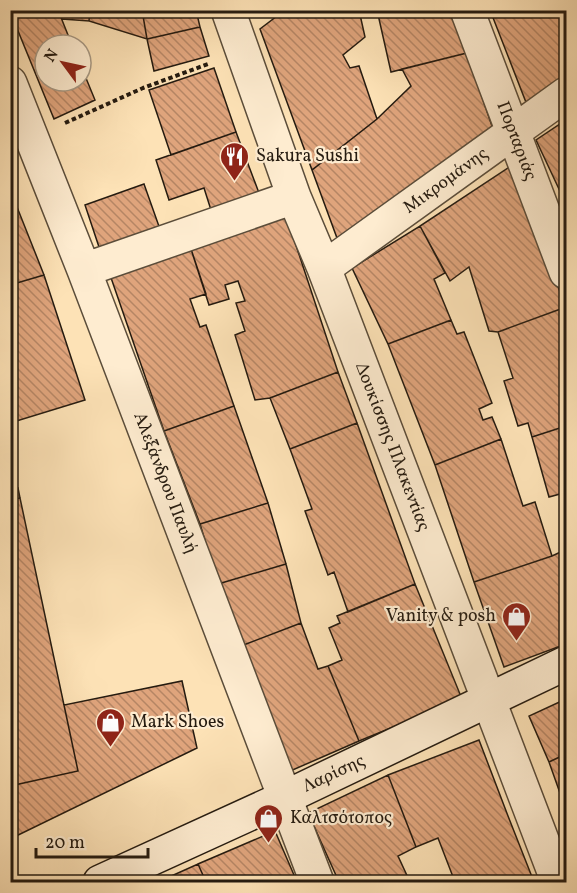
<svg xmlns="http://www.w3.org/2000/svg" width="577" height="893" font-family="Vollkorn,serif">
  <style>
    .building { fill: url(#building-back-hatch); stroke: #251b10; stroke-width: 1.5 }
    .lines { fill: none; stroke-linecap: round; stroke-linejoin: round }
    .street-casing { stroke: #5b4d3a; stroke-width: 36 }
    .secondary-casing { stroke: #251b10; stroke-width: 36 }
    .path { stroke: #251b10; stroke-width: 4; stroke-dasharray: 4.5 3; stroke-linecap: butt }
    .street { stroke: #feecd0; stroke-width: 33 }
    .secondary { stroke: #feecd0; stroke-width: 33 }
    .labels { text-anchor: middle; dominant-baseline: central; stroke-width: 4.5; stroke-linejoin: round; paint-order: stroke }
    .street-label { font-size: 18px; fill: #251b10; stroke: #feecd0 }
    .poi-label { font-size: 18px; fill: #251b10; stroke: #feecd0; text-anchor: start }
  </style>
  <defs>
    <pattern id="building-back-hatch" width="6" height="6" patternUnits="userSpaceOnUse" patternTransform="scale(1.5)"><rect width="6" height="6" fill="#dfa47c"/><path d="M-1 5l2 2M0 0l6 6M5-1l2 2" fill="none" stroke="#b58564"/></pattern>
  </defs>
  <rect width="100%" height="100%" fill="#fde2b6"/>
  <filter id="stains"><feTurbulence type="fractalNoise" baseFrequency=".00333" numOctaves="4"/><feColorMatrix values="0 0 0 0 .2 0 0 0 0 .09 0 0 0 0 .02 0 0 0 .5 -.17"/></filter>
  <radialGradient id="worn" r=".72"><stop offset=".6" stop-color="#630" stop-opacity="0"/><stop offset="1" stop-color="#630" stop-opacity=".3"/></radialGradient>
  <path class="building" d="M21,10H58L72,45H45V81H81V66L95,100L54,119L14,21Z
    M58,10H90L89,21L62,19Z
    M90,10H142L147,39L89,21Z
    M142,10H196L200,27L147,39Z
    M285,10H359L365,37L343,55L350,68L359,66L377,119L312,170L260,29Z
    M377,10H451L467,53L391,72Z
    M490,10H566V82L529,110Z
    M200,27L209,56L154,71L147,39Z
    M467,53L493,129L337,238L312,170L377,119L411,86L402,69Z
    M214,68L236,132L171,155L149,90Z
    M566,120V204L536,140Z
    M236,132L259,193L211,210L204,188L169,200L156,160Z
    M511,166L566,307L498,332L489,331L469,267L450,281L420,226Z
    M144,184L161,232L101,253L85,205Z
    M10,191L15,202L10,205Z
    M15,202L44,275L10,285V205Z
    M286,215L338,372L270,398L255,400L235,335L245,331L236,303L245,301L238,281L225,285L229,299L209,305L190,246Z
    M420,226L445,273L434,279L451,320L388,344L352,268Z
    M190,246L206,294L190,299L200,327L206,325L234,406L164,431L109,272Z
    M44,275L85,400L10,423V285Z
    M566,307V426L532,437L528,423L518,426L504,381L513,378L498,332Z
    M451,320L457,334L464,332L492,403L479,409L483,420L492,417L501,439L435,465L388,344Z
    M338,372L357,423L290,449L270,398Z
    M234,406L268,503L200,524L164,431Z
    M357,423L415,584L348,612L334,572L328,575L305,511L312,509L290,449Z
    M566,426V517L560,494L549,497L532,437Z
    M501,439L523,506L535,502L552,556L474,582L435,465Z
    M18,488L20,498L10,500V490Z
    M20,498L78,771L10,786V500Z
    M268,503L286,564L218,584L200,524Z
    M565,550L566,644L504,667L474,582L552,556Z
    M286,564L301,623L241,646L218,584Z
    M415,584L462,699L359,741L328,666L342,660L329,628L340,623L337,616Z
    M301,623L318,669L328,666L359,741L288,772L241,646Z
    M182,681L197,748L10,839V786L78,771L64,705Z
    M566,699V754L549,762L529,716Z
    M479,740L508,816L534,882H455L438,838L416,847L388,775Z
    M566,754V810L549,762Z
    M388,775L416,847L398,856L410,882H339L308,813Z
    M275,831L297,882H206L198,864Z
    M198,864L206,882H158Z"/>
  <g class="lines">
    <defs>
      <path id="street" d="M228,10L294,197L324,268L558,882
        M467,10L566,272
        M10,83L84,270L317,882
        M324,268L566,94
        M84,270L294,197"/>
      <path id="secondary" d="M100,882L284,798L566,663"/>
    </defs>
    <use href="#street" class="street-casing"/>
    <use href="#secondary" class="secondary-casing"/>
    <path class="path" d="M65,123L143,88L208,64"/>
    <use href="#street" class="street"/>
    <use href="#secondary" class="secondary"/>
  </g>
  <defs>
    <symbol id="restaurant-pin" viewBox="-11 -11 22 30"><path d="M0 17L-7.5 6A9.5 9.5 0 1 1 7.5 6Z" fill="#8f2418" stroke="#feecd0"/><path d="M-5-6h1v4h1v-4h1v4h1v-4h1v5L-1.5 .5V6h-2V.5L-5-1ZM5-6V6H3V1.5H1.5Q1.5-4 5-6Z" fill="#fff"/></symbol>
    <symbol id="shop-pin" viewBox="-11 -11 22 30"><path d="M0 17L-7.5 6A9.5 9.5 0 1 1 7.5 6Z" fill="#8f2418" stroke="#feecd0"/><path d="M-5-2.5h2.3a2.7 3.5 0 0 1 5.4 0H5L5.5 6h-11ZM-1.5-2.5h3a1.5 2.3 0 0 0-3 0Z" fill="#fff"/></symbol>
  </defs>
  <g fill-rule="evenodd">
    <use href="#restaurant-pin" x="218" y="140" width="33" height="45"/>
    <use href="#shop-pin" x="500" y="600" width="33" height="45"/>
    <use href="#shop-pin" x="94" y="706" width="33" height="45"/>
    <use href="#shop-pin" x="252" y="802" width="33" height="45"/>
  </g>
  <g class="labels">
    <g class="street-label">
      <text transform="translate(516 141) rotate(69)">Πορταριάς</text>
      <text transform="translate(446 181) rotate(-36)">Μικρομάνης</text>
      <text transform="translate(392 447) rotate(69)">Δουκίσσης Πλακεντίας</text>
      <text transform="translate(165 483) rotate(69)">Αλεξάνδρου Παυλή</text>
      <text transform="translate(334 774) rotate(-25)">Λαρίσης</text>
    </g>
    <g class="poi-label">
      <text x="256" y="156">Sakura Sushi</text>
      <text x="496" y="616" text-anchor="end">Vanity &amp; posh</text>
      <text x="131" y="722">Mark Shoes</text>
      <text x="290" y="818">Καλτσότοπος</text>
    </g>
  </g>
  <rect width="577" height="893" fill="none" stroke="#fde2b6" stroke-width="36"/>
  <rect x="12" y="12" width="553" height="869" fill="none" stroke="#251b10" stroke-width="3"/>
  <rect x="18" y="18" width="541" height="857" fill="none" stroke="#251b10" stroke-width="1.5"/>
  <g transform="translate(63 63) rotate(303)"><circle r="28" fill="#feecd0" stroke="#a79883" stroke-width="1.5"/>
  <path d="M0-4.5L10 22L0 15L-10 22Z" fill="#8f2418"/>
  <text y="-9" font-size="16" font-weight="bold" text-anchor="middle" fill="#251b10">N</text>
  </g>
  <path d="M36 848v9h112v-9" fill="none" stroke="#251b10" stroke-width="3"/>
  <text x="45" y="848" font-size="18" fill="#251b10" stroke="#feecd0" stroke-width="4.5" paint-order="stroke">20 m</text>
  <rect width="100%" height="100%" filter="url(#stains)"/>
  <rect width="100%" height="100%" fill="url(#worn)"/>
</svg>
